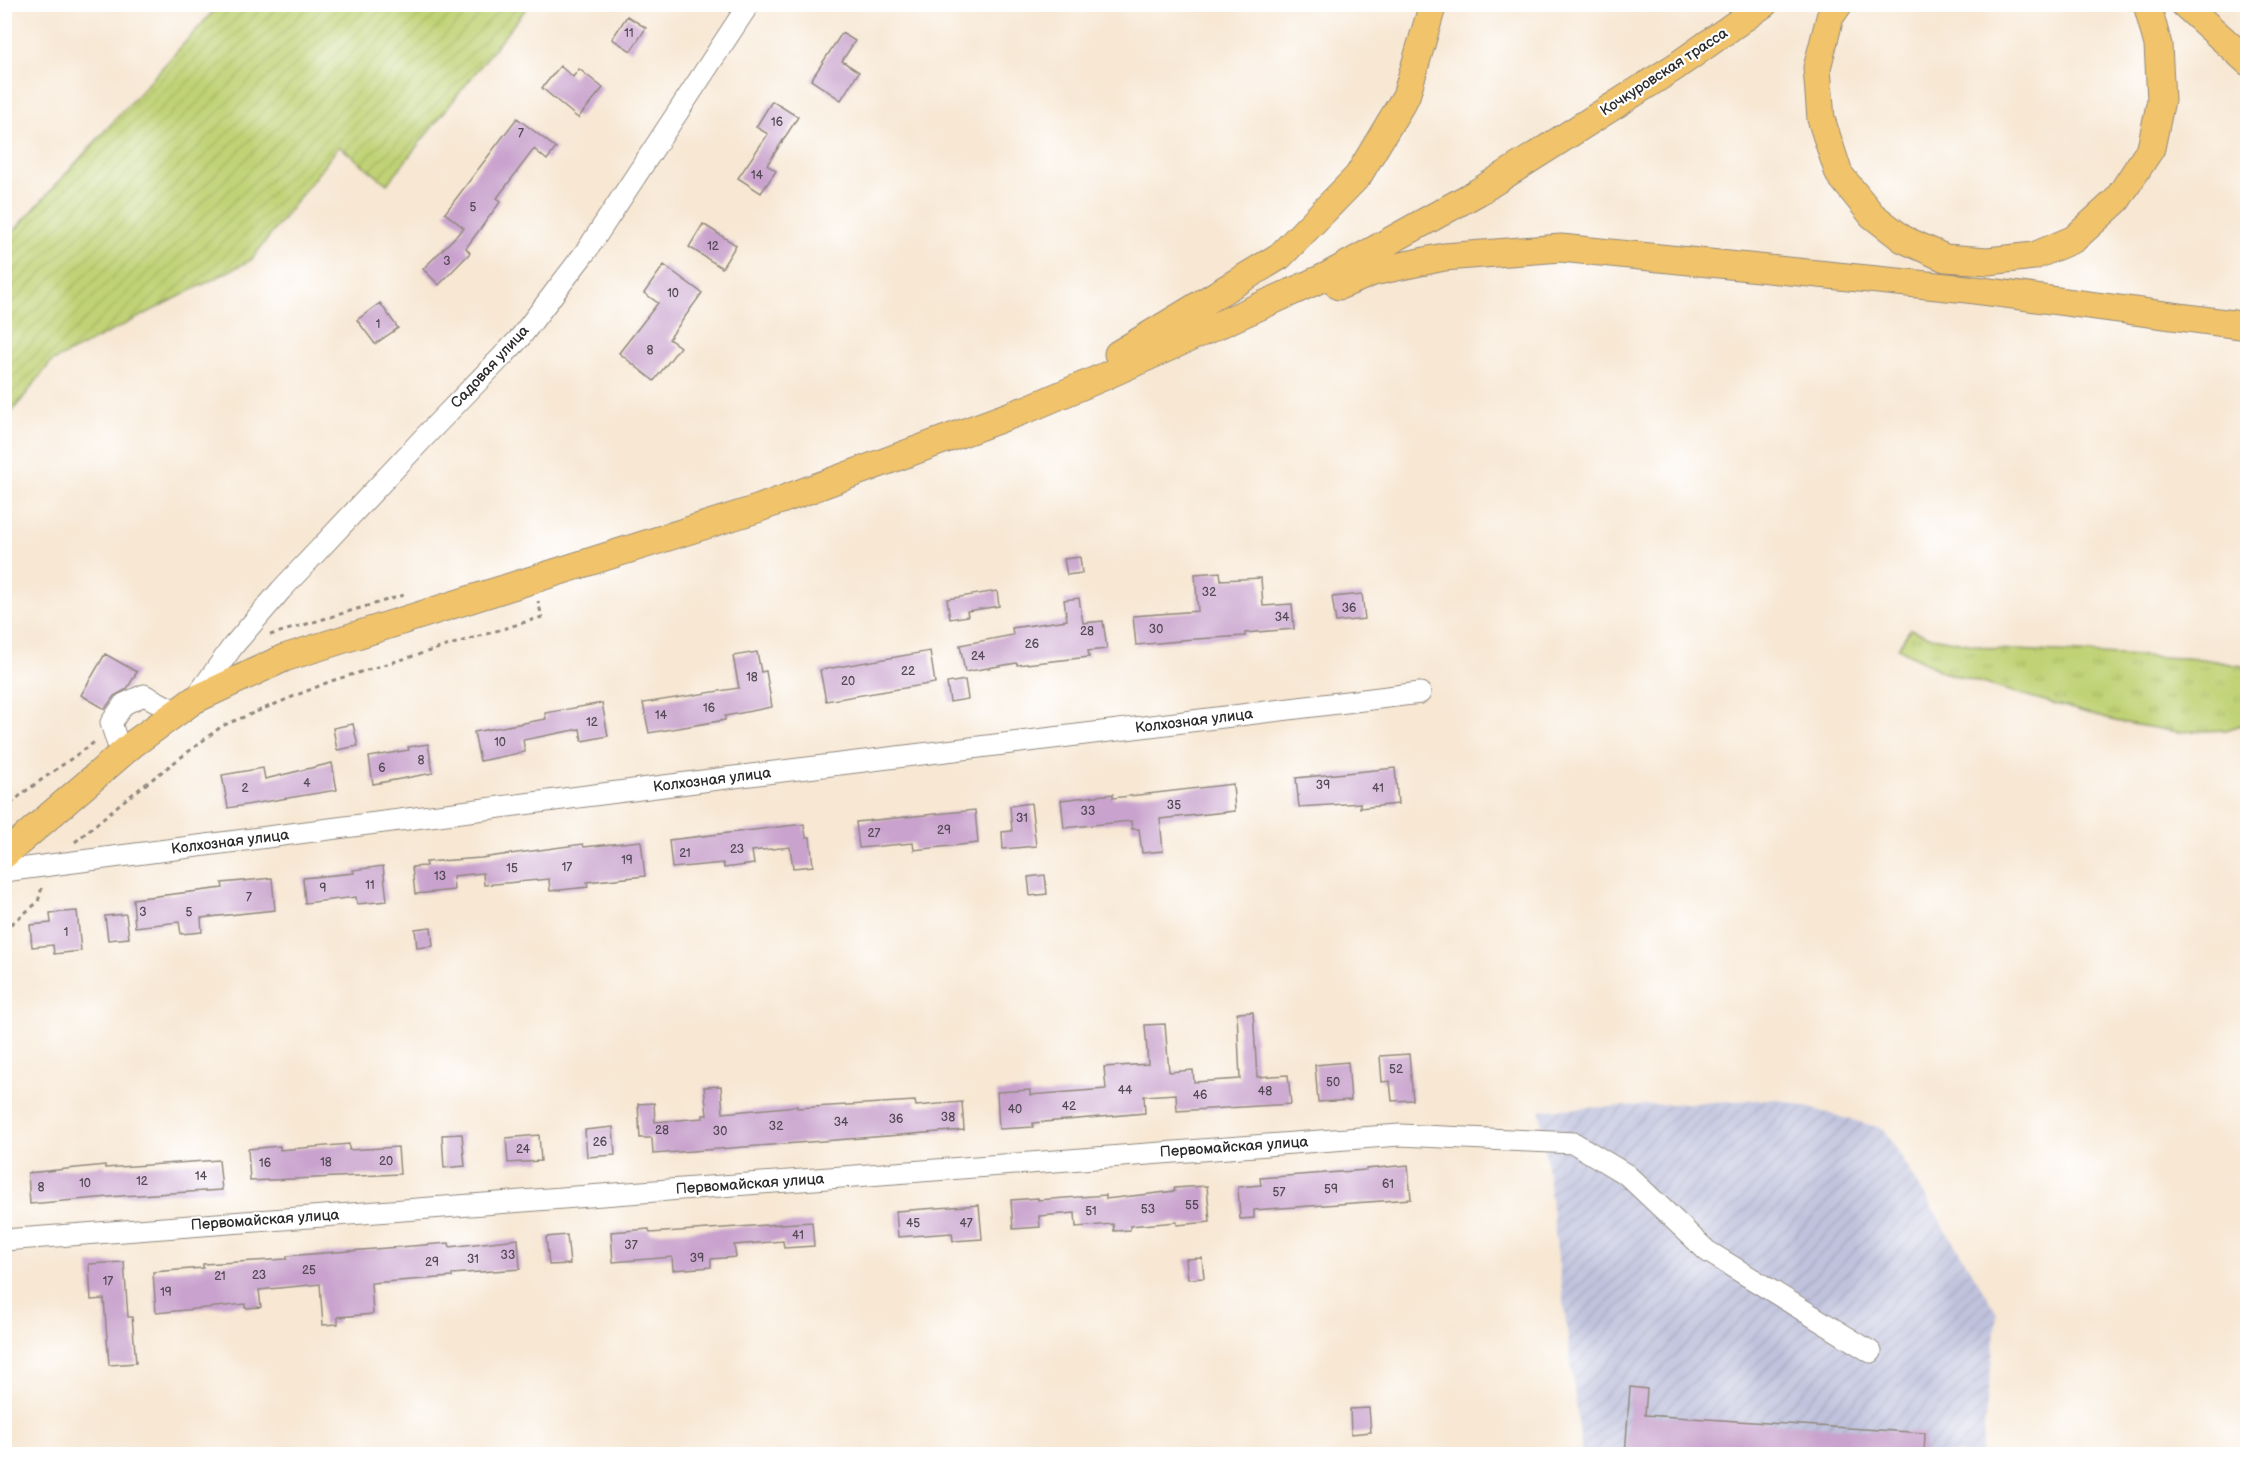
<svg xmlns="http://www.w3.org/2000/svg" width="2252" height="1459" font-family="'Balsamiq Sans',sans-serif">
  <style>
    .industrial { fill: url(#industrial-furrows) }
    .grass { fill: url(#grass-tufts); stroke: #767e50; stroke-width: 1.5 }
    .garden { fill: url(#garden-furrows); stroke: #767e50; stroke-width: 1.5 }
    .building { fill: #c9a3cd }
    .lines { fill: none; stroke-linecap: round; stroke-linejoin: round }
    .minor-casing { stroke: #91897f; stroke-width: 23 }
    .major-casing { stroke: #91897f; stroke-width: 29 }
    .path { stroke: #91897f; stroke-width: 3; stroke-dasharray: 4.5 4.5; stroke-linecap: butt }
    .minor { stroke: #fff; stroke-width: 21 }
    .major { stroke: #f1c36a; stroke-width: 27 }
    .labels { text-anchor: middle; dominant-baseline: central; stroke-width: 4.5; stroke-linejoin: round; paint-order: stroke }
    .number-label { font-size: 12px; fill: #524954 }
    .street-label { font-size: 15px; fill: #2b2b2b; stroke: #fff }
  </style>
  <defs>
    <pattern id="industrial-furrows" width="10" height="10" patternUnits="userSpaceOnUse" patternTransform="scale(1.5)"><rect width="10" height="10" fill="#c0c2dd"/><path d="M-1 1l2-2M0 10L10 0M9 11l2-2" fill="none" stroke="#a5a7be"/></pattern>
    <pattern id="grass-tufts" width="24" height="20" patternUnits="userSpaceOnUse" patternTransform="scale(1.5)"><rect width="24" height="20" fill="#c0d274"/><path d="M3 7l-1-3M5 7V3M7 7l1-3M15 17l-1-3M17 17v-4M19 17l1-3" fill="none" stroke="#a5b465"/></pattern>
    <pattern id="garden-furrows" width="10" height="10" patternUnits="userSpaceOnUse" patternTransform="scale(1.5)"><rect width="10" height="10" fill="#c0d274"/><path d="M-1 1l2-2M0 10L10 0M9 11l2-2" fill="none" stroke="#a5b465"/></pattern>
  </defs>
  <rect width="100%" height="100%" fill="#fff"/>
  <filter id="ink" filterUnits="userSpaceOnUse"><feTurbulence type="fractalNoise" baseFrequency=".0167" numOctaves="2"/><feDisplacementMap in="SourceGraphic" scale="12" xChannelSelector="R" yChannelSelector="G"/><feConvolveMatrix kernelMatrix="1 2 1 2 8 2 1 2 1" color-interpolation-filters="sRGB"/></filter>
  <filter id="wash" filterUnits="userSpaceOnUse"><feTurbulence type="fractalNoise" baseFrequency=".008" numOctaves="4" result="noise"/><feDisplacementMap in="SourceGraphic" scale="24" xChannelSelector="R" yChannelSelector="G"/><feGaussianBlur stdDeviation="1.35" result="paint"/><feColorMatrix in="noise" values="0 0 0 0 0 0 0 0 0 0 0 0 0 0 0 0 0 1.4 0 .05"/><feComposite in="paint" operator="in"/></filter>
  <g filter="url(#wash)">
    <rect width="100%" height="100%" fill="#f7e7d3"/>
    <path class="industrial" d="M1778,1099L1884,1129L1997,1313L1981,1454H1582L1540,1110Z"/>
    <path class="grass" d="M1910,629L1932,637L1995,649L2203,659L2247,667V723L2226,730L2177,732L2115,721L1943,672L1898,648Z"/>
    <path class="garden" d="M219,5H529L387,184L339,146L251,260L51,362L5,421V241Z"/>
    <g id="blocks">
      <path class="building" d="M627,16L646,28L631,51L612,39Z
        M842,33L855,41L842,61L859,72L841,100L811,80Z
        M560,66L573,77L579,69L603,88L578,118L542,88Z
        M772,101L798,117L767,165L776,171L761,193L738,178L768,134L756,127Z
        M517,118L556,148L547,160L534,149L497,198L501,201L466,248L470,253L439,285L423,269L464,228L445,213Z
        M703,224L736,245L722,268L689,247Z
        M664,265L702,293L669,339L680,347L654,381L619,353L658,303L644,293Z
        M380,303L398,328L375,344L357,320Z
        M1080,557L1082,573L1067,575L1064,559Z
        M1220,572L1221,580L1261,578L1263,606L1292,604L1294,629L1245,633V636L1180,640V641L1136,645L1133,616L1198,611L1195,574Z
        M997,591L999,606L967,611L968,616L950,619L947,599Z
        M1362,594L1365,619L1336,622L1332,597Z
        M1079,598L1083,623L1103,621L1107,649L1088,651L1089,657L1017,665V663L965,672L960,645L1013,635L1012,628L1067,620L1064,600Z
        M930,651L935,683L826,701L820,670Z
        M757,652L761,672L766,671L772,707L725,716V720L649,733L643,703L739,688L733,656Z
        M105,654L137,672L127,689L114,696L105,709L81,695Z
        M965,680L968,699L950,702L947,683Z
        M602,703L608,736L582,741L580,729L523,740L525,752L480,761L474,732L546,719L545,713Z
        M353,724L358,746L337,750L333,728Z
        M428,744L433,773L373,784L369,757L409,750L408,747Z
        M332,763L337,790L228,808L222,775L263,768L265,779Z
        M1395,768L1398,804L1360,808V803L1299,807L1296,778Z
        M1233,784L1235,811L1160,819L1163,851L1142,853L1139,829H1132L1131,821L1064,828L1061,800L1113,794V798Z
        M1031,803L1036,846L1003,849L1002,832L1012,831L1010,806Z
        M975,810L978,843L914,850L913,843L859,848L856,822Z
        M804,824L806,837H810L813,866L793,868L790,847L752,851L754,864L724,868L723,863L672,868L669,840Z
        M641,841L645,876L587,882L588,887L550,891L549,879L484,885L483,873L453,876L454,890L415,894L412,867L426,866V862L481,858L583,844L584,847Z
        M383,866L387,901L357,904L356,897L305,903L303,878L354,873L353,870Z
        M1045,875L1047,894L1030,896L1028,877Z
        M272,878L275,910L201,918L202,932L181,934L179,922L135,927L133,899L223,888L222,883Z
        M77,911L81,951L54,954L53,945L32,947L30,925L51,923L50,913Z
        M126,914L129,938L108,940L105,916Z
        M431,927L433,946L417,948L415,929Z
        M1253,1012L1257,1077L1288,1075L1291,1104L1177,1111L1176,1094L1144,1096L1145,1113L1033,1123V1127L999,1129L997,1092L1030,1090V1095L1106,1089L1104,1067L1148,1064L1145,1025L1165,1024L1169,1072L1193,1070L1194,1082L1240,1079L1237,1013Z
        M1409,1054L1413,1100L1392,1101L1390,1081L1382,1082L1380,1056Z
        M1348,1062L1351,1100L1318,1102L1315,1065Z
        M721,1086L723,1113L797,1106V1108L915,1101L916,1106L962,1102L964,1130L653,1154L652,1138H640L638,1104L654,1103L655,1122L703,1118V1115H707L704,1087Z
        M613,1127L615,1155L587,1157L585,1130Z
        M462,1134L465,1166L444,1168L442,1135Z
        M539,1135L541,1161L508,1163L506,1138Z
        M349,1144V1150L398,1147L400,1174L250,1181L248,1149L280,1146V1150Z
        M219,1160L222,1190L121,1196L30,1204L28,1173L105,1165V1168Z
        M1408,1165L1411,1199L1254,1210V1218L1240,1219L1238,1187L1261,1185L1260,1178L1366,1170V1169Z
        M1207,1186L1210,1222L1177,1225V1222L1130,1226V1230L1114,1231L1113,1224L1076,1227L1075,1213L1039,1216L1040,1227L1013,1229L1011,1200L1038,1198V1200L1106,1195V1199L1175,1191L1174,1188Z
        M979,1205L982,1239L953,1241L952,1233L898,1237L896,1211Z
        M812,1222L814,1246L784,1248L783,1241L734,1245L736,1257L711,1259V1267L673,1270L672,1257L613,1262L611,1232L649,1229L650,1233Z
        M567,1235L570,1264L549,1265L546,1237Z
        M518,1239L520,1269L452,1274V1277L371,1283L373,1314L338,1317V1324L323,1325L320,1284L259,1290L261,1307L245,1308V1304L156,1313L153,1272L203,1268V1264L287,1259V1256L449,1243L450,1247Z
        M1202,1258L1204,1278L1188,1279L1186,1259Z
        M124,1262L128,1317H132L136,1363L109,1365L104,1299L91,1300L89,1264Z
        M1630,1387L1647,1389L1645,1415L1925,1433L1924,1455H1690L1642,1451V1455H1625Z
        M1369,1408L1371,1432L1351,1434L1350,1409Z"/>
    </g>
  </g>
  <g filter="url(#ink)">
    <use href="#blocks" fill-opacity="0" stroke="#91897f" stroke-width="1.5"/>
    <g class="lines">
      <defs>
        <path id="minor" d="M194,700L233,646L281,590L431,430L519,339L587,250L749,4
          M121,754L111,723L124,704L144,695L177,712
          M4,871L726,778L1420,693
          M4,1240L1400,1135L1574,1143L1627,1175L1707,1251L1871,1352"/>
        <path id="major" d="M1839,4L1830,17L1817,68L1821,119L1839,174L1872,215L1903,239L1945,258L1988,261L2034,256L2074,239L2117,200L2151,148L2161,100L2158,45L2147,4
          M2184,4L2248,62
          M1339,286L1373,272L1444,257L1561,248L1967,289L2248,326
          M1118,354L1280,256L1358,176L1406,96L1433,4
          M4,855L133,744L194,700L284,658L757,509L1030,408L1103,377L1327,276L1478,192L1675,67L1764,4"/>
      </defs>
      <use href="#minor" class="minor-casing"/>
      <use href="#major" class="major-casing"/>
      <path class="path" d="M270,635L404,595
        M4,785L10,788
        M4,810L23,793L96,741
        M75,842L121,803L222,726L331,681L542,617L538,601
        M4,930L38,902L42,887"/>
      <use href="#minor" class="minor"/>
      <use href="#major" class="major"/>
    </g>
  </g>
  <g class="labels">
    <g class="number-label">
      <text x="629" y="33">11</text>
      <text x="777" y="122">16</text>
      <text x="521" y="133">7</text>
      <text x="757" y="175">14</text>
      <text x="473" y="207">5</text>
      <text x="713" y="246">12</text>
      <text x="447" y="261">3</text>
      <text x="673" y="293">10</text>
      <text x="378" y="324">1</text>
      <text x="650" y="350">8</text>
      <text x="1209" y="592">32</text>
      <text x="1349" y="608">36</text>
      <text x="1282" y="617">34</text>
      <text x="1156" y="629">30</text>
      <text x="1087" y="631">28</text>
      <text x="1032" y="644">26</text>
      <text x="978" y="656">24</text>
      <text x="908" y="671">22</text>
      <text x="752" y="677">18</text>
      <text x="848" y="681">20</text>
      <text x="709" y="708">16</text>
      <text x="661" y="715">14</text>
      <text x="592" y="722">12</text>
      <text x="500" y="742">10</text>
      <text x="421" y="760">8</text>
      <text x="382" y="768">6</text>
      <text x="307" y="783">4</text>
      <text x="1323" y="785">39</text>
      <text x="245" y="788">2</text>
      <text x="1378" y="788">41</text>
      <text x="1174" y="805">35</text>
      <text x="1088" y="811">33</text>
      <text x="1022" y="818">31</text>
      <text x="944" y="830">29</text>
      <text x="874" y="833">27</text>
      <text x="737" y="849">23</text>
      <text x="685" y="853">21</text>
      <text x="627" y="860">19</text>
      <text x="567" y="867">17</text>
      <text x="512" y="868">15</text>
      <text x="440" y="876">13</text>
      <text x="370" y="885">11</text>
      <text x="323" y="888">9</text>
      <text x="249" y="897">7</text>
      <text x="143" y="912">3</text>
      <text x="189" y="912">5</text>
      <text x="66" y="932">1</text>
      <text x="1396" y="1069">52</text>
      <text x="1333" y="1082">50</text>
      <text x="1125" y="1090">44</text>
      <text x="1265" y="1091">48</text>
      <text x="1200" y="1095">46</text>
      <text x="1069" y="1106">42</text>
      <text x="1015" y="1109">40</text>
      <text x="948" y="1117">38</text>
      <text x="896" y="1119">36</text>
      <text x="841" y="1122">34</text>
      <text x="776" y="1126">32</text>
      <text x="662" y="1130">28</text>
      <text x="720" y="1131">30</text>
      <text x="600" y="1142">26</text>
      <text x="523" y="1149">24</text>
      <text x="386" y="1161">20</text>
      <text x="326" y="1162">18</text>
      <text x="265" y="1163">16</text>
      <text x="201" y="1176">14</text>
      <text x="142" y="1181">12</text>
      <text x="85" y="1183">10</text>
      <text x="1388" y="1184">61</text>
      <text x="41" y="1187">8</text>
      <text x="1331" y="1189">59</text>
      <text x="1279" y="1192">57</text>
      <text x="1192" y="1205">55</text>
      <text x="1148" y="1209">53</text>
      <text x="1091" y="1211">51</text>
      <text x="913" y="1223">45</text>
      <text x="966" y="1223">47</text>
      <text x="798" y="1235">41</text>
      <text x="631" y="1245">37</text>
      <text x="508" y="1255">33</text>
      <text x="697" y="1258">39</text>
      <text x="473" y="1259">31</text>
      <text x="432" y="1262">29</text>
      <text x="309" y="1270">25</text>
      <text x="259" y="1275">23</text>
      <text x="220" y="1276">21</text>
      <text x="108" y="1281">17</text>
      <text x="166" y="1292">19</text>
    </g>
    <g class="street-label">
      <text transform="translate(1664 72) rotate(-33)">Кочкуровская трасса</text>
      <text transform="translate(490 367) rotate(-47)">Садовая улица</text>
      <text transform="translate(1194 721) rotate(-7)">Колхозная улица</text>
      <text transform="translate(712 780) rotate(-7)">Колхозная улица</text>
      <text transform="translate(230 842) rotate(-7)">Колхозная улица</text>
      <text transform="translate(1234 1147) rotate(-4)">Первомайская улица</text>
      <text transform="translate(750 1184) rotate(-4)">Первомайская улица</text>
      <text transform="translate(265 1220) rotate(-4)">Первомайская улица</text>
    </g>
  </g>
  <rect width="2252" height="1459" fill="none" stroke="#fff" stroke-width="24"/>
</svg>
